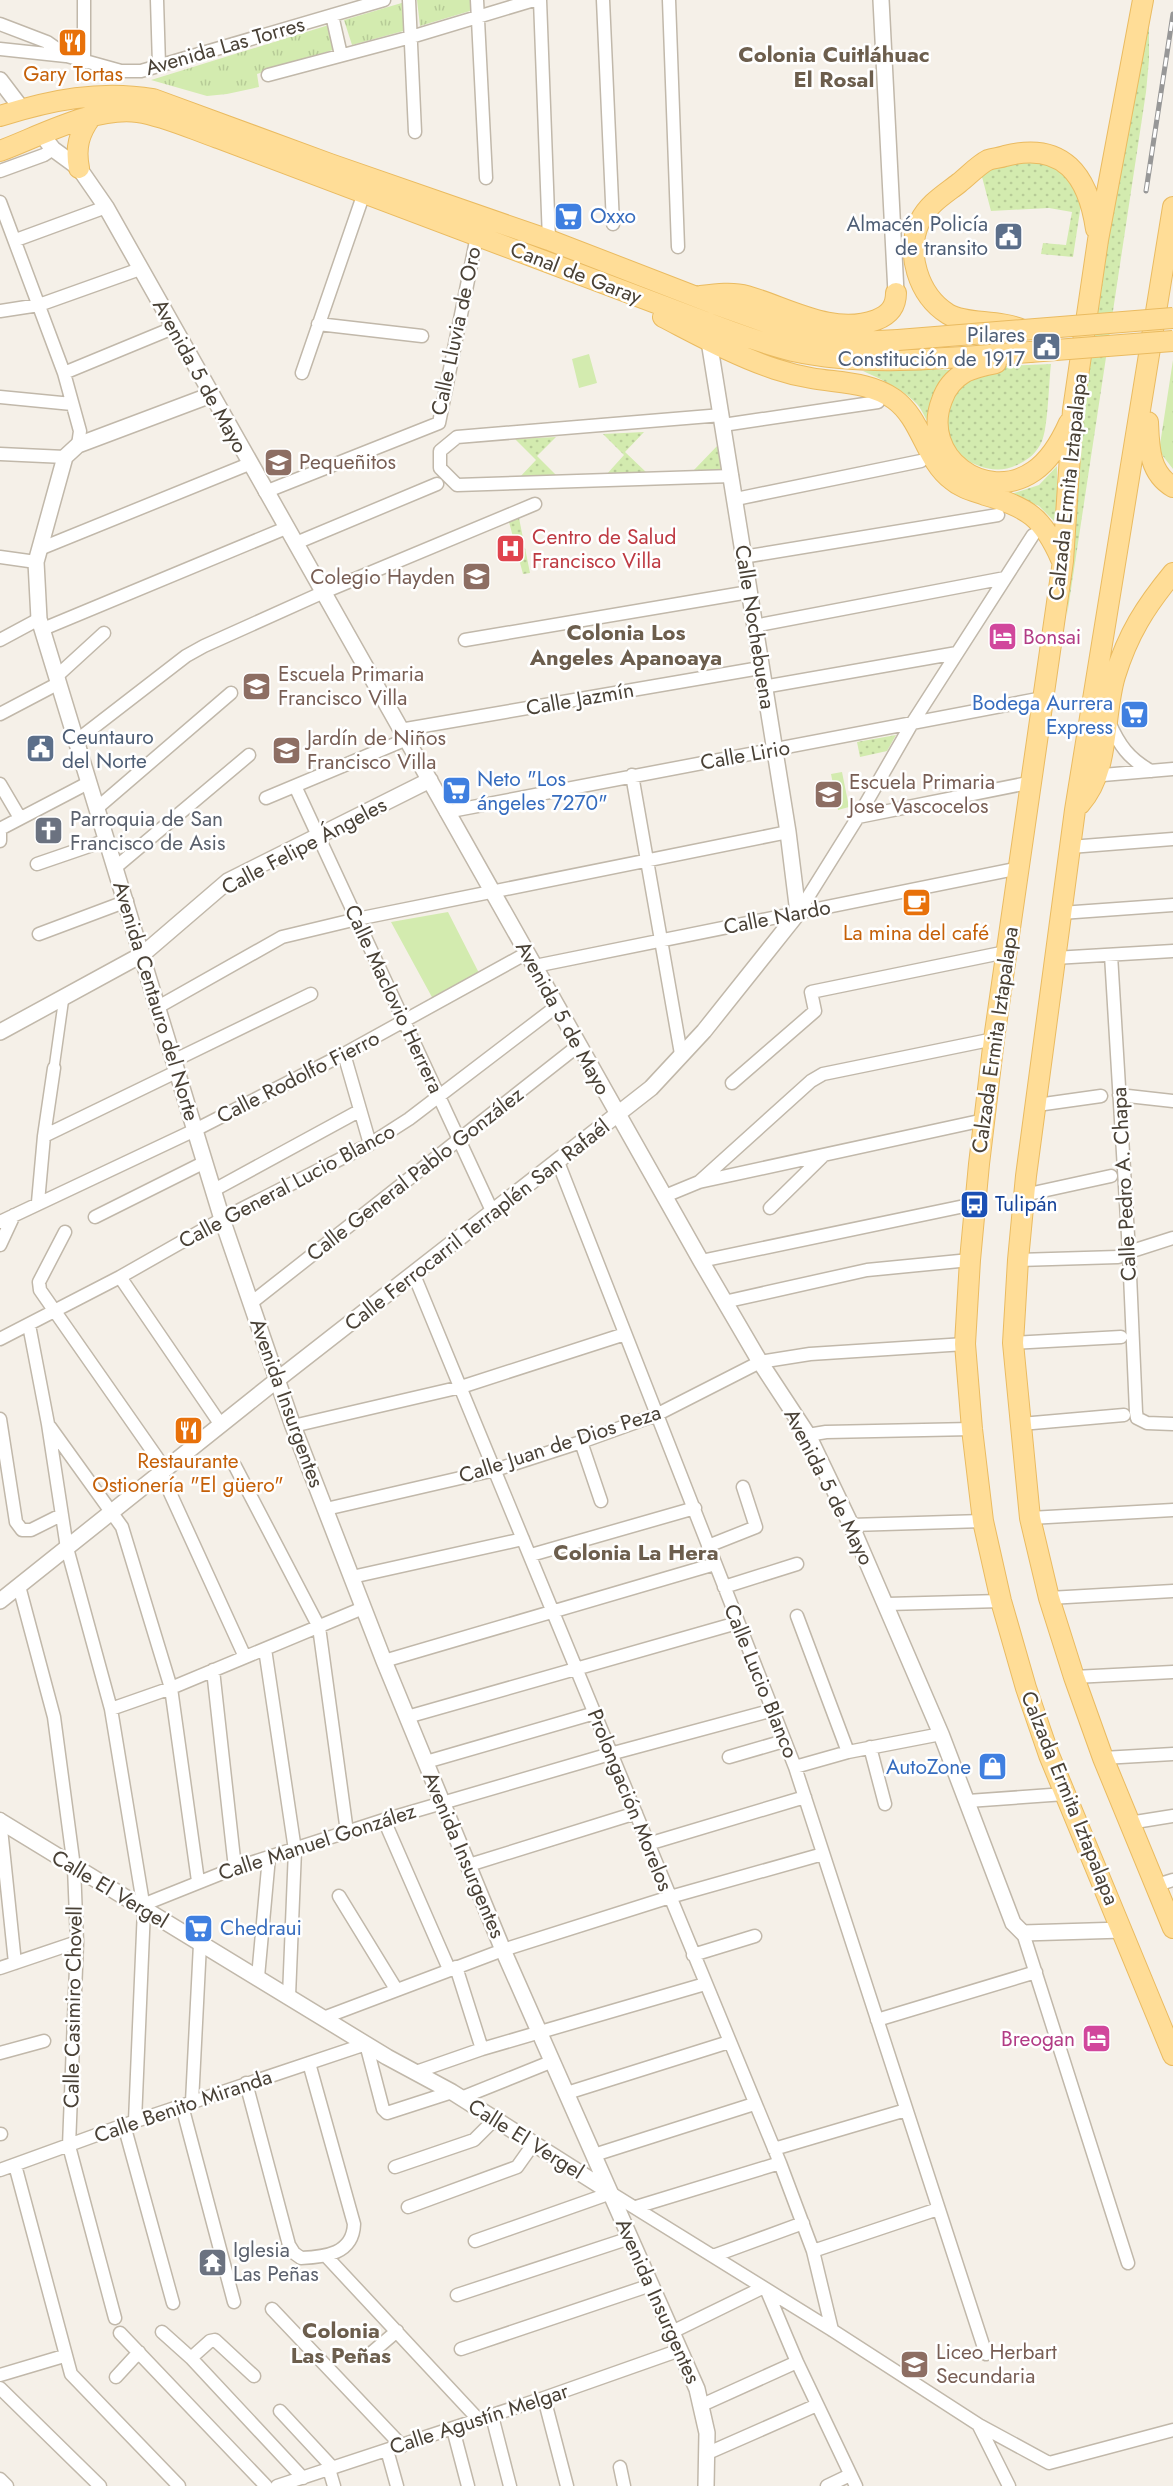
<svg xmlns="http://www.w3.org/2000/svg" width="1173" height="2486" font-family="Jost,sans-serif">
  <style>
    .grass { fill: url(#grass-dots) }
    .park { fill: url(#park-tufts) }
    .garden { fill: #d3ebaf }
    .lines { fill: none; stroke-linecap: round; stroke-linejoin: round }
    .pedestrian-casing { stroke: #c1b8aa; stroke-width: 12 }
    .minor-casing { stroke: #c1b8aa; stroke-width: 15 }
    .tertiary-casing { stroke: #c1b8aa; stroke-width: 18 }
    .primary-casing { stroke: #eabb61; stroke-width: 22 }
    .pedestrian { stroke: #fff; stroke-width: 9 }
    .minor { stroke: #fff; stroke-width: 12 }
    .tertiary { stroke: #fff; stroke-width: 15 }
    .primary { stroke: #ffdd97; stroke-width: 20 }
    .rail-casing { stroke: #979797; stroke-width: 5 }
    .rail { stroke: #fff; stroke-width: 3; stroke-dasharray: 9; stroke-linecap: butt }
    .primary-bridge-casing { stroke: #eabb61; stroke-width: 22; stroke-linecap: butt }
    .primary-bridge { stroke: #ffdd97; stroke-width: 20 }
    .labels { text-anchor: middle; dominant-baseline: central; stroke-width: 5; stroke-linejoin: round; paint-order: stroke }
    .street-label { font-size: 21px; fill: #494136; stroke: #fff }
    .food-label { font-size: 21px; fill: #c56008; stroke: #fff }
    .shop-label { font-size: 21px; fill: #366cbe; stroke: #fff; text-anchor: start }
    .service-label { font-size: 21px; fill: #4e5e75; stroke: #fff; text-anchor: end }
    .education-label { font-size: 21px; fill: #785e54; stroke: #fff; text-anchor: start }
    .health-label { font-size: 21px; fill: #be3a42; stroke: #fff; text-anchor: start }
    .hotel-label { font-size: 21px; fill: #b23c85; stroke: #fff; text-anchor: start }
    .worship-label { font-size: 21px; fill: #5b616d; stroke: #fff; text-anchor: start }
    .transit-label { font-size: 21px; fill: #164399; stroke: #fff; text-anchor: start }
    .neighbourhood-label { font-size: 22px; font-weight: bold; fill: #6c5e4d; stroke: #fff }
  </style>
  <defs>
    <pattern id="grass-dots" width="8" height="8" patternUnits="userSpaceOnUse" patternTransform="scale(1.5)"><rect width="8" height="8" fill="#d3ebaf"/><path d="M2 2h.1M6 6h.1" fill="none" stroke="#b7cb97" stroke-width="1.8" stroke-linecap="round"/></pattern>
    <pattern id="park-tufts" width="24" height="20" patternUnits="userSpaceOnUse" patternTransform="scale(1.5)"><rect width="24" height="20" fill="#d3ebaf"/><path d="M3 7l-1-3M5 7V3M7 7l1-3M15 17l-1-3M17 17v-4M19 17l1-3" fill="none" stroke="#b7cb97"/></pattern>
  </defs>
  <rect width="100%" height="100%" fill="#f5f0e8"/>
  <path class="grass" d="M1149,21V60L1146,92L1067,616L1083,389L1113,202Z
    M1050,158L1083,191L1073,257L1041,254L1043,243L1066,245L1072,212L1049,208L991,211L981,173L997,165Z
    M1051,364C1049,380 1048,428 1042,441C1037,453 1028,460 1017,465C985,480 954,454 934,432C927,424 924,412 917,404C904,390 881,379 863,371L903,368L974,371L985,367Z
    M644,432L625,452L647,473L606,475L624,455L603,434Z
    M556,437L537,456L559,478L518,479L536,460L515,439Z
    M719,444L724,471H693Z
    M1057,466L1058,525L1039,506L1011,494L1039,485Z
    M519,518L530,573L523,574L509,522Z
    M896,735L887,751L860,757L857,742Z"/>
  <path class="park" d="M417,0H470V11L420,26Z
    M405,2L407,30L352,45L344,20Z
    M332,24L336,49L257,74L259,87L227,94L207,96L151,80Z
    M1173,360V469L1159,451Z"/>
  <path class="garden" d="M589,354L597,383L579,388L572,359Z
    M842,772L849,807L838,810L831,774Z
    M448,912L479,973L433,999L391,922Z"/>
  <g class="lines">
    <defs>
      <path id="pedestrian" d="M54,1068L64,997"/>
      <path id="minor" d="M84,0V62
        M157,0L159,65
        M409,0L415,132
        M477,0L486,178
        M540,0L549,240
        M603,0L613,224
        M669,0L678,247
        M332,15L341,55
        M0,24L47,42L67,56L121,71H141L384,0
        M0,49L66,56
        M268,75L411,37L534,0
        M0,171L44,155L53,149
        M0,202L64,373L80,431L78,445
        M16,240L106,207
        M0,311L39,305L140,269
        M318,324L422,336
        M64,373L173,328
        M302,373L364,193
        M0,397L72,404
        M722,415L457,437L440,451V468L457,485L732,476
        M723,425L878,402
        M0,454L65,457
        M265,492L439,423L477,236
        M736,499L921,461
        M296,543L437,484
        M42,548L249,464
        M0,557L36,562
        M743,557L998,515
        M754,626L1005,578
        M43,629L286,528
        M0,640L39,619
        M465,640L749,592
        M57,676L104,633
        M763,687L957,653
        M0,714L59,683
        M1109,722C1119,745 1129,759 1151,771
        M400,730L760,668
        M76,741L186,656L204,646L324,592L535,504
        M632,775L681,1054
        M1091,776L1173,769
        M0,784L20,818
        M295,786L493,1213
        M266,798L407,739
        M96,809L231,693
        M446,812L1043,698
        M858,817L1033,782
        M0,841V829L88,783
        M1070,847L1173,839
        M37,864L107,840
        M116,867L249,755
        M798,913L858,817L911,725L1033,535
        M1061,913L1173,905
        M39,934L127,901
        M1111,955L1129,1252L1136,1412L1137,1418L1147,1423L1173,1424
        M1054,958L1173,951
        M535,966L1020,868
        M158,1007L282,937L357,919L788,832
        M344,1054L370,1144
        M173,1061L311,994
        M732,1083L815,1011L811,992L1006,952
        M1119,1095L1173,1101
        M1037,1105L1101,1096
        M44,1136L176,1072
        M558,1162L795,1767L986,2354
        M699,1182L811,1081L823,1074L994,1039
        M214,1190L359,1111
        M1024,1195L1111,1176
        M665,1196L699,1182L984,1120
        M38,1202L44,1136L54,1068
        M770,1208L823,1156
        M95,1217L205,1162
        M0,1222L195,1130L344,1054L527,953
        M65,1232L39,1282L40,1290L165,1469
        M0,1245L14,1215
        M1129,1252L1173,1238
        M1018,1260L1118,1257
        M701,1261L974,1204
        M414,1275L780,2163L813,2251L832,2330
        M120,1277L221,1425
        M724,1302L867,1270L970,1260
        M251,1303L579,1045
        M29,1325L48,1424L67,1548L111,1709L144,1909L135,2121
        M0,1339L120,1277L222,1219L370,1144L409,1119L557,1006
        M1013,1343L1121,1337
        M0,1419L16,1522L22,1530H31L61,1515
        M1021,1424L1124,1415
        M293,1426L461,1387L625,1334
        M50,1427L122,1527L171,1688L198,1881
        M808,1435L826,1432L972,1429
        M581,1442L601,1501
        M235,1466L319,1627L347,1832
        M161,1473L245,1657
        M326,1509L495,1470L581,1442L656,1415L760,1362L810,1354L965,1344
        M1030,1518L1173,1510
        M851,1525L983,1521
        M708,1546L756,1527L743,1487
        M531,1555L695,1508
        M352,1577L523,1539
        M19,1586L54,1717L74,1867L77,1942L69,2146L115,2318
        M724,1587L797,1564
        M1049,1598L1173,1591
        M887,1604L1001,1601
        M797,1616L848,1752
        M265,1649L295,1850L289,1996
        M384,1661L715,1564
        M213,1670L235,1868
        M1074,1677L1173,1672
        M111,1709L171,1688L363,1608
        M407,1717L737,1623
        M870,1747L885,1804
        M729,1757L784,1741
        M1103,1758L1173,1754
        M426,1762L595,1713
        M795,1767L848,1752L941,1734
        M968,1801L1065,1794
        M0,1819L15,1963
        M384,1820L449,1969
        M1129,1823L1173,1816
        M648,1844L805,1797
        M469,1865L636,1813
        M1154,1886L1173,1880
        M339,1896L396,1989
        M144,1909L150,1902L235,1868L384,1820L610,1754L773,1710
        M1023,1933L1128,2263
        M693,1955L755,1936
        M456,1967L482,2049
        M0,1968L77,1942
        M258,1977L269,1857
        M323,2018L503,1950L670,1897L823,1854
        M877,2020L1036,1972
        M0,2053L44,2041
        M416,2072L482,2049L705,1984
        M246,2083L289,2245L294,2253L301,2258C325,2257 353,2254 354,2224L309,2063
        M567,2093L729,2042
        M461,2098L553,2061
        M192,2102L200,1944
        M182,2106L234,2302
        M124,2125L173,2303
        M0,2134H1
        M774,2149L906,2110
        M594,2155L754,2104
        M15,2165L71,2374L179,2486
        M395,2167L474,2140L495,2119
        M0,2170L124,2125L366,2044L383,2109L387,2113L452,2092
        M408,2207L517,2167L534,2143
        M636,2207L780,2163
        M475,2241L611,2193L832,2330L979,2425L1049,2463L1173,2430
        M813,2251L938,2209
        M326,2256L478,2419
        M713,2256L803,2223
        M767,2291L797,2362L856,2486
        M457,2295L630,2238
        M272,2309L402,2446
        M162,2332L191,2358L303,2478
        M672,2332L762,2288
        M120,2333L266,2486
        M461,2349L651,2285
        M369,2355L397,2331
        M191,2358L210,2341L215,2340L254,2376
        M0,2375L64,2356
        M116,2377L139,2352
        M0,2388L100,2486
        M544,2398L567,2486
        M702,2405L797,2362
        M280,2411L333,2468
        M492,2416L510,2486
        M979,2426L1009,2486
        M453,2429L468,2486
        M387,2450L397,2486
        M708,2453L817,2405
        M620,2467L624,2486
        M329,2469L334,2486
        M0,2479L7,2486
        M277,2486L544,2398L680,2350
        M827,2486L850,2475"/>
      <path id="tertiary" d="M881,0L896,293
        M0,80L22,109
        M42,135L53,149L79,168L106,207L701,1261L760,1362L808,1435L851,1525L941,1734L1013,1923L1023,1933L1123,1930
        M211,395L78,445L65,457L36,562L39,619L222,1219L293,1426L384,1661L503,1950L697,2389L707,2433L706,2486
        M0,1032L143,954L228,881L430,780
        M0,1601L277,1380L651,1088L704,1031L798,913L788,832L709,341
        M0,1821L387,2057L452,2092L610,2192"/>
      <path id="primary" d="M1143,0L1098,240L1073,410L1063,561L994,1039L979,1164L970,1260L965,1344L972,1429L983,1521L1001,1601L1026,1688L1049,1755L1173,2055
        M0,116C51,100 100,90 153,99L330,164L549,240L712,303L796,333L858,342L898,340
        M0,151C40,136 95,106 138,112C165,116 192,129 218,138L698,319C729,331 761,343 793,351C870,368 952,357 1030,352
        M79,168C75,148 79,133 91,117
        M1173,207L1075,810L1026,1176L1018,1260L1013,1343L1030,1518L1049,1598L1074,1677L1103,1758L1173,1928
        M701,296C716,294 733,292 747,296C788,308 833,336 876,320C889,315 896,307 896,293
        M663,317C700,336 736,356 775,369C787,373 799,376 811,378C839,383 870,382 894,399C922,419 925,460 952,480C961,488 974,491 985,495C1028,507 1043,518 1061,559
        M1023,330C998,319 966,325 948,314C918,295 905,252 920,221C928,204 945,194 959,183C968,176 978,165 988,160C993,158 1000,158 1005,156C1063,141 1088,175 1096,229
        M996,363C986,365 975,367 965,372C955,378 946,388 942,400C920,456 985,505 1034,471C1050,460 1061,441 1069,423
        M1148,422C1149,447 1149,473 1173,487
        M1080,804C1110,771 1103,716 1115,676C1128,634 1145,607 1173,573"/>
    </defs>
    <use href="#pedestrian" class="pedestrian-casing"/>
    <use href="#minor" class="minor-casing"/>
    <use href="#tertiary" class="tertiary-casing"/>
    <use href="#primary" class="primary-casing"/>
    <use href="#pedestrian" class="pedestrian"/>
    <use href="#minor" class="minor"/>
    <use href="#tertiary" class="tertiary"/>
    <use href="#primary" class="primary"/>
    <defs>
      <path id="rail" d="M1146,191L1173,14"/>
    </defs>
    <use href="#rail" class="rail-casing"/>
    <use href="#rail" class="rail"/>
    <defs>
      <path id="primary-bridge" d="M898,340L1173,318
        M1030,352L1173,341"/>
    </defs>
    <use href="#primary-bridge" class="primary-bridge-casing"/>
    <use href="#primary-bridge" class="primary-bridge"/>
  </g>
  <defs>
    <symbol id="restaurant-square" viewBox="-11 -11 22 22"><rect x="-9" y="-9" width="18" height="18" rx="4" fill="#e8710a" stroke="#fff"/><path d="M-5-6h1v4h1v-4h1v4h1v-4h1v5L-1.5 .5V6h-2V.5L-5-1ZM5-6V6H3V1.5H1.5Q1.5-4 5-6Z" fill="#fff"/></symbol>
    <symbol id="supermarket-square" viewBox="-11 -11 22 22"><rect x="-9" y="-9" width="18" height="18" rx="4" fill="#3f7fe0" stroke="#fff"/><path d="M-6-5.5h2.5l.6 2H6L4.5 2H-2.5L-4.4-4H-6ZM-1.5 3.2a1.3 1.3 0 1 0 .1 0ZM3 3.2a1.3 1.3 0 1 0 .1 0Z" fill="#fff"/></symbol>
    <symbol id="civic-square" viewBox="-11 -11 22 22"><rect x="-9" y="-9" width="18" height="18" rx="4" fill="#5c6f8a" stroke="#fff"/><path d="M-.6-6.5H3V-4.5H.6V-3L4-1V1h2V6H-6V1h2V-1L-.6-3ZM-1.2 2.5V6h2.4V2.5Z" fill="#fff"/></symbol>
    <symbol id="school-square" viewBox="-11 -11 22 22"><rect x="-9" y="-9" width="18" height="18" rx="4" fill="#8d6e63" stroke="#fff"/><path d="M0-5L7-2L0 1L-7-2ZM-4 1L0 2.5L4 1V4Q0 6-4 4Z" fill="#fff"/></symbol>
    <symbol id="hospital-square" viewBox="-11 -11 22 22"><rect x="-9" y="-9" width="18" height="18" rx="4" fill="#e0444e" stroke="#fff"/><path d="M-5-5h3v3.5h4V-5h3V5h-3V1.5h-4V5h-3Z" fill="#fff"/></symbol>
    <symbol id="hotel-square" viewBox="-11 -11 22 22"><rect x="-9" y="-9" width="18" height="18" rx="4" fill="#d1479c" stroke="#fff"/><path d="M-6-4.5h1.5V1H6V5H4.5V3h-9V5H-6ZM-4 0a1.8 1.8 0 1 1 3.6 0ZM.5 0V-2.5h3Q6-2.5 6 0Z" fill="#fff"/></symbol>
    <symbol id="church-square" viewBox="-11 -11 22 22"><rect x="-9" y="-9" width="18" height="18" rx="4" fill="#6b7280" stroke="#fff"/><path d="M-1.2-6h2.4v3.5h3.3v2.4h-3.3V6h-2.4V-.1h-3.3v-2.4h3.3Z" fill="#fff"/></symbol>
    <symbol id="cafe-square" viewBox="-11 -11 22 22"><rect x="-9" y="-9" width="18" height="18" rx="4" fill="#e8710a" stroke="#fff"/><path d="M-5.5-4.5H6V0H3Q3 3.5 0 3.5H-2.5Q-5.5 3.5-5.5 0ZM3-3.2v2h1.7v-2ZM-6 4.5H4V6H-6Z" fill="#fff"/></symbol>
    <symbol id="bus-square" viewBox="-11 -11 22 22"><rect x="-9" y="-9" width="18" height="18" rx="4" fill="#1a4fb4" stroke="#fff"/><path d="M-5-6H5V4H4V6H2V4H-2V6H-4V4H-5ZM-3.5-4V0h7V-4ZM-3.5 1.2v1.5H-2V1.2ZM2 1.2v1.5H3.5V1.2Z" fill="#fff"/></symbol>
    <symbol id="shop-square" viewBox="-11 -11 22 22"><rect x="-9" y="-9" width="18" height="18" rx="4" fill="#3f7fe0" stroke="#fff"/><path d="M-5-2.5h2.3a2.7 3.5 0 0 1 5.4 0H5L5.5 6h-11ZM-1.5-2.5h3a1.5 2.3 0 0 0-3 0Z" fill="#fff"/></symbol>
    <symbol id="temple-square" viewBox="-11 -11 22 22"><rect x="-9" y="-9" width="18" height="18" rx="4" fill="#6b7280" stroke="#fff"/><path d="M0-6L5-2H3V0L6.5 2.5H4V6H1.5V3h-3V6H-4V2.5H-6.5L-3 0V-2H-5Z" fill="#fff"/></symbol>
  </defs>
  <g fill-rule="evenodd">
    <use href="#restaurant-square" x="56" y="26" width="33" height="33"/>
    <use href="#supermarket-square" x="552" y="200" width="33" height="33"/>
    <use href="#civic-square" x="992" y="220" width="33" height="33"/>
    <use href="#civic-square" x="1030" y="330" width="33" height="33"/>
    <use href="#school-square" x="262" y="446" width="33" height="33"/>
    <use href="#hospital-square" x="494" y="532" width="33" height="33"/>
    <use href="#school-square" x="460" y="560" width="33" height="33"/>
    <use href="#hotel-square" x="986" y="620" width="33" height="33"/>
    <use href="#school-square" x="240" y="670" width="33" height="33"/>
    <use href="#supermarket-square" x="1118" y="698" width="33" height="33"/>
    <use href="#civic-square" x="24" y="732" width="33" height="33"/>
    <use href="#school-square" x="270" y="734" width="33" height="33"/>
    <use href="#supermarket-square" x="440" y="774" width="33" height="33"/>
    <use href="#school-square" x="812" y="778" width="33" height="33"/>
    <use href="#church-square" x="32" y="814" width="33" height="33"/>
    <use href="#cafe-square" x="900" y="886" width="33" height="33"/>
    <use href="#bus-square" x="958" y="1188" width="33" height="33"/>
    <use href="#restaurant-square" x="172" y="1414" width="33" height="33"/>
    <use href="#shop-square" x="976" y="1750" width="33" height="33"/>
    <use href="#supermarket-square" x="182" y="1912" width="33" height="33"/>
    <use href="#hotel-square" x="1080" y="2022" width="33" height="33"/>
    <use href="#temple-square" x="196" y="2246" width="33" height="33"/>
    <use href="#school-square" x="898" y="2348" width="33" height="33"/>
  </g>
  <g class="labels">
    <g class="street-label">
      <text transform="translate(225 46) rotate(-16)">Avenida Las Torres</text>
      <text transform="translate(576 273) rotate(21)">Canal de Garay</text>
      <text transform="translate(456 331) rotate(-78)">Calle Lluvia de Oro</text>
      <text transform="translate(200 376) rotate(61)">Avenida 5 de Mayo</text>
      <text transform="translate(1068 487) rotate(-84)">Calzada Ermita Iztapalapa</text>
      <text transform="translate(755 627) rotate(81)">Calle Nochebuena</text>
      <text transform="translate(580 699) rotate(-10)">Calle Jazmín</text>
      <text transform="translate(745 755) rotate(-10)">Calle Lirio</text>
      <text transform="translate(304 846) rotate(-28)">Calle Felipe Ángeles</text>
      <text transform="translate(777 917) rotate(-11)">Calle Nardo</text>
      <text transform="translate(394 999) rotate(65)">Calle Maclovio Herrera</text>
      <text transform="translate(156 1001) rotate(73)">Avenida Centauro del Norte</text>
      <text transform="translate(563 1018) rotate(61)">Avenida 5 de Mayo</text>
      <text transform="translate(995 1040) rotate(-82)">Calzada Ermita Iztapalapa</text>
      <text transform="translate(298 1077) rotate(-27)">Calle Rodolfo Fierro</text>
      <text transform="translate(415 1174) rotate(-38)">Calle General Pablo González</text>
      <text transform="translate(1124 1184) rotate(-93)">Calle Pedro A. Chapa</text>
      <text transform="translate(287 1186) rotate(-28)">Calle General Lucio Blanco</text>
      <text transform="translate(477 1225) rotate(-38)">Calle Ferrocarril Terraplén San Rafaél</text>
      <text transform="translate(287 1403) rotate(70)">Avenida Insurgentes</text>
      <text transform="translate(560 1444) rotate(-18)">Calle Juan de Dios Peza</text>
      <text transform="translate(829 1487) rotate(63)">Avenida 5 de Mayo</text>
      <text transform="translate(761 1681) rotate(68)">Calle Lucio Blanco</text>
      <text transform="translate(1070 1798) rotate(68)">Calzada Ermita Iztapalapa</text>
      <text transform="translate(630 1800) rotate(68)">Prolongación Morelos</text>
      <text transform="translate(317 1842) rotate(-18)">Calle Manuel González</text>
      <text transform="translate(464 1855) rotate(67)">Avenida Insurgentes</text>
      <text transform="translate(110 1889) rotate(31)">Calle El Vergel</text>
      <text transform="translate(73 2007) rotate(-89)">Calle Casimiro Chovell</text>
      <text transform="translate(183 2106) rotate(-19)">Calle Benito Miranda</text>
      <text transform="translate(526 2139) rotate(32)">Calle El Vergel</text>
      <text transform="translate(658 2301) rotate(66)">Avenida Insurgentes</text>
      <text transform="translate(479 2419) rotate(-18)">Calle Agustín Melgar</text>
    </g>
    <g class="food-label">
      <text x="73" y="74">Gary Tortas</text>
      <text x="916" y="933">La mina del café</text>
      <text x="188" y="1461">Restaurante<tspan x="188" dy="24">Ostionería "El güero"</tspan></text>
    </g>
    <g class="shop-label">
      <text x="590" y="216">Oxxo</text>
      <text x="1113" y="703" text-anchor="end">Bodega Aurrera<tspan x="1113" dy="24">Express</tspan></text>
      <text x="477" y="779">Neto "Los<tspan x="477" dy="24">ángeles 7270"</tspan></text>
      <text x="971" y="1767" text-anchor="end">AutoZone</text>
      <text x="220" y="1928">Chedraui</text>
    </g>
    <g class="service-label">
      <text x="988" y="224">Almacén Policía<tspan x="988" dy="24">de transito</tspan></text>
      <text x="1025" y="335">Pilares<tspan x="1025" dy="24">Constitución de 1917</tspan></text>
      <text x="62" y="737" text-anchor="start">Ceuntauro<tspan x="62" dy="24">del Norte</tspan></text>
    </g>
    <g class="education-label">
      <text x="299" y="462">Pequeñitos</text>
      <text x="455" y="577" text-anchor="end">Colegio Hayden</text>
      <text x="278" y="674">Escuela Primaria<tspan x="278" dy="24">Francisco Villa</tspan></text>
      <text x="307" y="738">Jardín de Niños<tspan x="307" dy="24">Francisco Villa</tspan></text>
      <text x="849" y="782">Escuela Primaria<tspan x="849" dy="24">Jose Vascocelos</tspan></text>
      <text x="936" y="2352">Liceo Herbart<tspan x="936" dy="24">Secundaria</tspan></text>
    </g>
    <g class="health-label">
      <text x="532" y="537">Centro de Salud<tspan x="532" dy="24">Francisco Villa</tspan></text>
    </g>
    <g class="hotel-label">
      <text x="1023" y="637">Bonsai</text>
      <text x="1075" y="2039" text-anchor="end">Breogan</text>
    </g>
    <g class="worship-label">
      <text x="70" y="819">Parroquia de San<tspan x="70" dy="24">Francisco de Asis</tspan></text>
      <text x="233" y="2250">Iglesia<tspan x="233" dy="24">Las Peñas</tspan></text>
    </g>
    <g class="transit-label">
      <text x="995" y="1204">Tulipán</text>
    </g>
    <g class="neighbourhood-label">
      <text x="834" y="54">Colonia Cuitláhuac<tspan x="834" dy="25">El Rosal</tspan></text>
      <text x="626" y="632">Colonia Los<tspan x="626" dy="25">Angeles Apanoaya</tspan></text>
      <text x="636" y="1552">Colonia La Hera</text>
      <text x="341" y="2330">Colonia<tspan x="341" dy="25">Las Peñas</tspan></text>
    </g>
  </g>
</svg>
